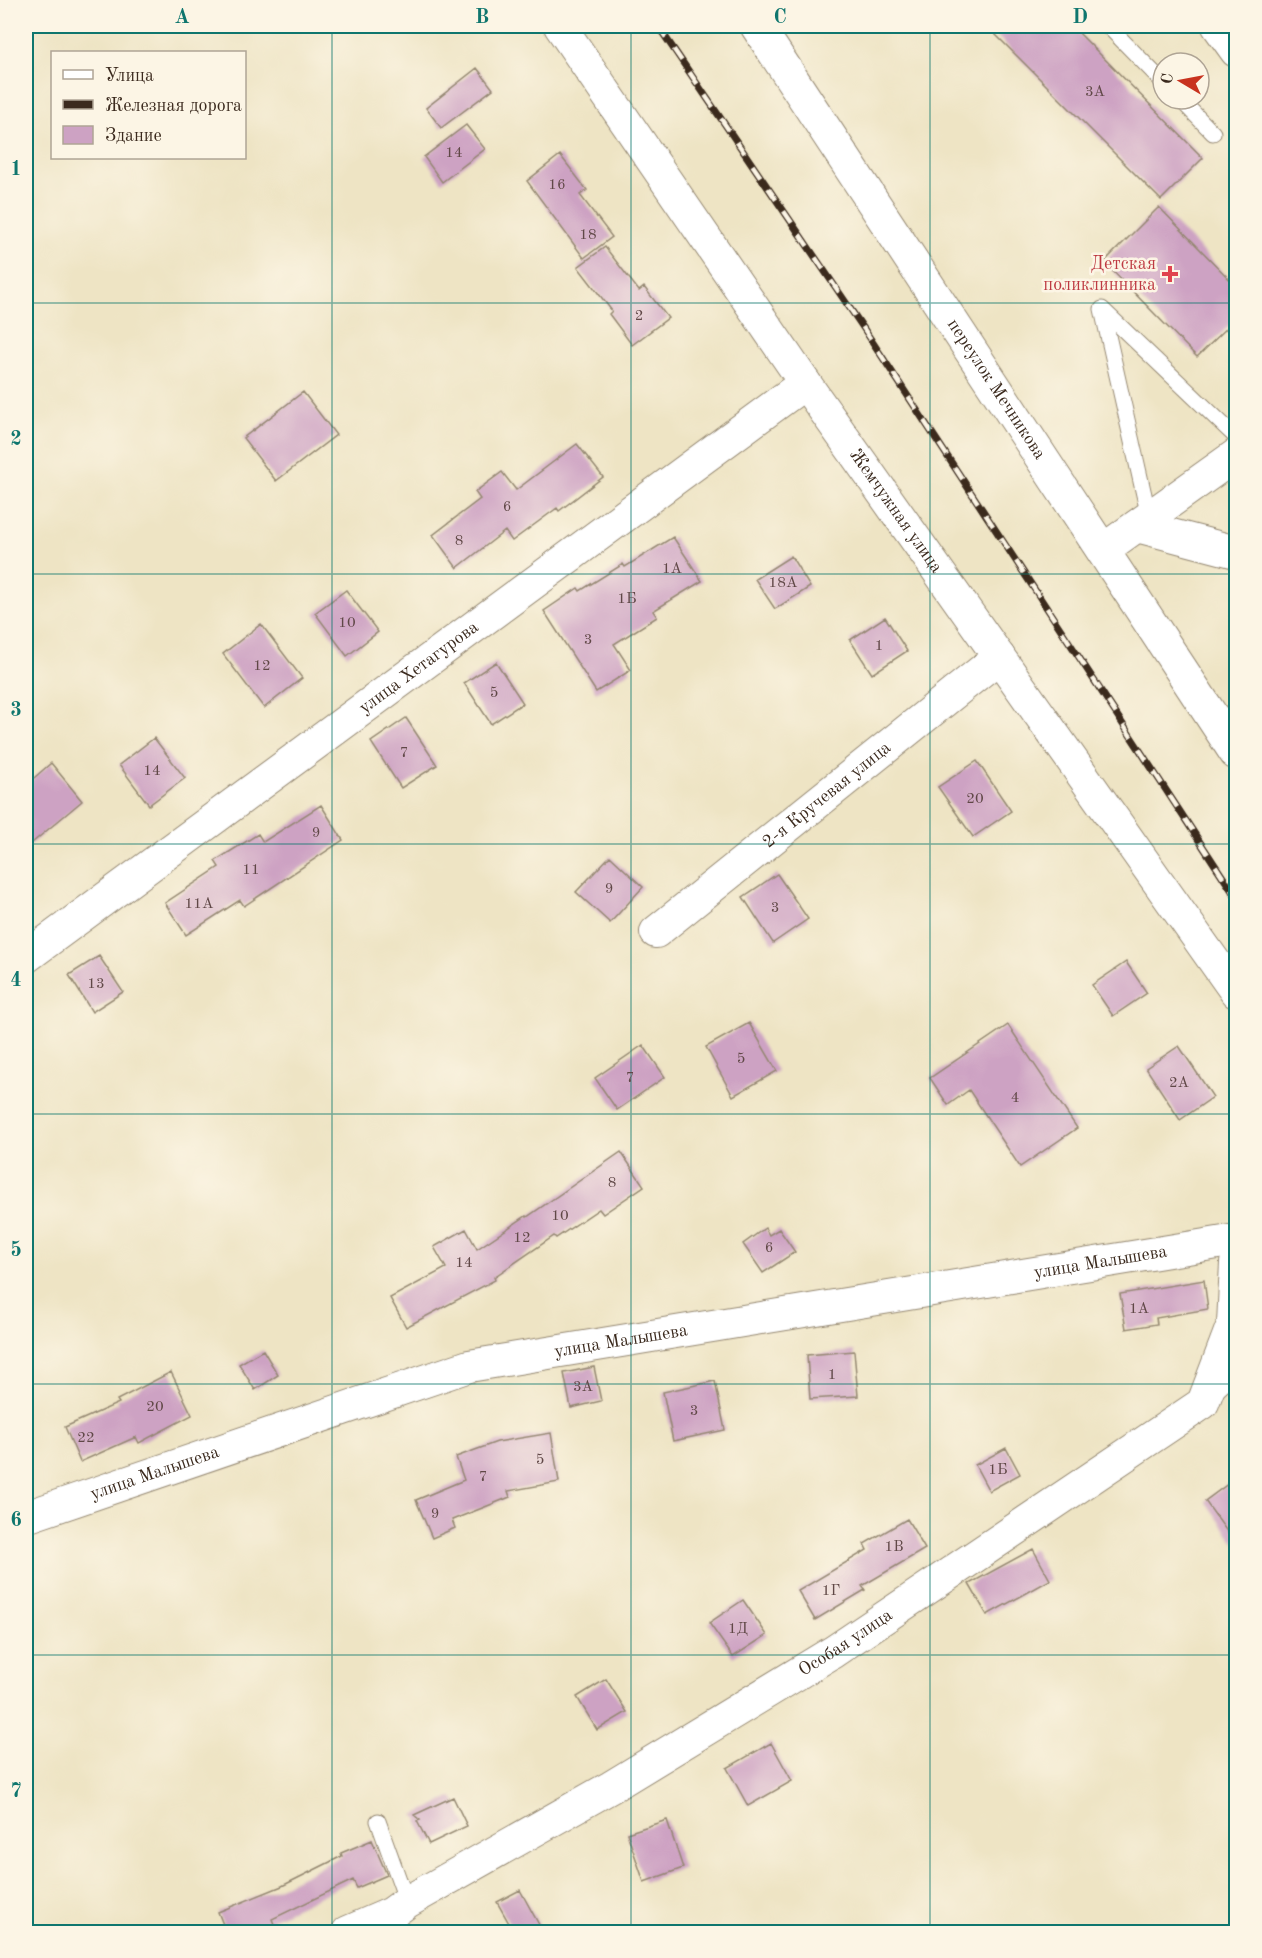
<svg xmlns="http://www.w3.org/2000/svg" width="1262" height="1958" font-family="'Old Standard TT',serif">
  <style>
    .building { fill: #cda2c3 }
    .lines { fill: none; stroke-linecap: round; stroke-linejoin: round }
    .service-casing { stroke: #948771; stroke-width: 17 }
    .minor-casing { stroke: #948771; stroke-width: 34 }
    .tertiary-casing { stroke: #948771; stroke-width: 35 }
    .service { stroke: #fff; stroke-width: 15 }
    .minor { stroke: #fff; stroke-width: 32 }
    .tertiary { stroke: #fff; stroke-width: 33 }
    .rail-casing { stroke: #3b2a1e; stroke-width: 7 }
    .rail { stroke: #fcf5e5; stroke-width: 4.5; stroke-dasharray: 14; stroke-linecap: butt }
    .grid { fill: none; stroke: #0f766e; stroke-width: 1.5; stroke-opacity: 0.55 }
    .health-dot { fill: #e0444e; stroke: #fcf5e5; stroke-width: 2 }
    .labels { text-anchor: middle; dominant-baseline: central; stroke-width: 5; stroke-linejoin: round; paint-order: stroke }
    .number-label { font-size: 15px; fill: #604847 }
    .health-label { font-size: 18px; fill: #be3a42; stroke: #fcf5e5; text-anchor: end }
    .street-label { font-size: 18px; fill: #3b2a1e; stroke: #fcf5e5 }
    .neatline { fill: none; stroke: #0f766e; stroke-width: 2 }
    .grid-label { font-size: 20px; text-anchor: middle; font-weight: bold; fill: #0f766e }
  </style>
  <rect width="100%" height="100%" fill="#fcf5e5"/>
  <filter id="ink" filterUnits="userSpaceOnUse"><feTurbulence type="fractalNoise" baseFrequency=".0167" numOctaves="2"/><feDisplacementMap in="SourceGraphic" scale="12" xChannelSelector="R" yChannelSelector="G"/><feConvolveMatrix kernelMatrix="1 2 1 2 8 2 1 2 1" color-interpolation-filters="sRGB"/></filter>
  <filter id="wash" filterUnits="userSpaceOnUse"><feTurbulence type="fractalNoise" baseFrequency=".008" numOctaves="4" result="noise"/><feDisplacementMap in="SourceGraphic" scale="24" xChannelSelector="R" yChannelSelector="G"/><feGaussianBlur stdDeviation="1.35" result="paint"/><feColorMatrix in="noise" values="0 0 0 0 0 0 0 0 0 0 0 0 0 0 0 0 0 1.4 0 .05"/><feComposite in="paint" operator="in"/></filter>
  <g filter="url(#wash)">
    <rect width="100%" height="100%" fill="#eee4c4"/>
    <g id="blocks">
      <path class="building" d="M987,26H1072L1203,158L1161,200Z
        M477,68L493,89L441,128L426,108Z
        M466,125L485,149L442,182L424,157Z
        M560,155L587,190L580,195L612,237L584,258L527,181Z
        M1159,207L1236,286V319L1197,357L1104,262Z
        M605,247L639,291L644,287L668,318L632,345L609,314L612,311L578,267Z
        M303,392L336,435L276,481L243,438Z
        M577,444L603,477L559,511L557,508L512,541L505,531L457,568L433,535L480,499L475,492L502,472L516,490Z
        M673,537L702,581L653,611L657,617L614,644L631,670L596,692L544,611L578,588L580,591L623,564L625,567Z
        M791,556L810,587L775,609L755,579Z
        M346,590L378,632L347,656L315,613Z
        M885,617L907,651L872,674L850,640Z
        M261,624L302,678L264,708L223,654Z
        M496,662L523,703L491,724L464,683Z
        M406,718L437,765L401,788L371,742Z
        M154,738L185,778L149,805L119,765Z
        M977,761L1011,811L973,837L938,787Z
        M51,763L82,801L26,848V785Z
        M321,805L343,840L244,906L240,900L186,935L165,903L219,867L215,861L258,834L263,842Z
        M610,856L643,887L610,923L576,892Z
        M777,874L808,919L773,943L743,897Z
        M99,956L123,992L92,1012L69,975Z
        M1126,962L1147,993L1113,1016L1092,985Z
        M749,1023L777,1071L733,1096L706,1047Z
        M1008,1025L1077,1128L1020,1167L969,1090L948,1105L930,1078Z
        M643,1045L665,1077L617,1110L595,1078Z
        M1179,1046L1213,1097L1180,1120L1146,1068Z
        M621,1152L644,1186L603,1214L599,1209L556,1238L554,1236L494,1277L495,1280L406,1327L390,1298L446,1268L434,1247L466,1229L477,1249L526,1216L527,1217Z
        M765,1228L769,1235L779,1229L795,1252L763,1273L743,1244Z
        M1204,1280L1208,1309L1156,1318L1157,1324L1126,1329L1120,1294Z
        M263,1350L278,1375L255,1390L239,1364Z
        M854,1351L858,1396L810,1399L807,1355Z
        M594,1367L601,1401L571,1408L564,1373Z
        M171,1372L192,1415L139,1443L136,1437L80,1462L65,1427L119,1403L117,1400Z
        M715,1381L725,1430L673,1441L663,1392Z
        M551,1433L559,1482L508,1491L510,1497L452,1520L455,1528L432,1538L416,1500L464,1480L456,1457L497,1442Z
        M1006,1448L1020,1474L989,1491L975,1465Z
        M1236,1478V1544L1205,1501Z
        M907,1519L925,1549L862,1586L865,1590L815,1620L798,1591L867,1550L864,1544Z
        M1033,1549L1050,1580L987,1615L969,1584Z
        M743,1600L767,1635L733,1657L709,1623Z
        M606,1679L627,1712L597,1730L577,1697Z
        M771,1743L792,1781L748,1806L727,1768Z
        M453,1797L467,1826L429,1844L417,1821L420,1820L414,1815Z
        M667,1820L683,1868L644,1882L627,1833Z
        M372,1840L387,1875L357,1888L353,1880L272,1919L274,1924L254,1932H226L218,1912L282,1886L342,1856L341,1853Z
        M520,1890L543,1932H514L497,1902Z"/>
    </g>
  </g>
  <g filter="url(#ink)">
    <use href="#blocks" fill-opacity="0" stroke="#948771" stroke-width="1.5"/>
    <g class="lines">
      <defs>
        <path id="service" d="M1108,26L1163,82
          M1180,99L1213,133
          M1149,517L1102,309L1236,437
          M1214,1393L1236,1373
          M378,1821L407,1902"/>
        <g id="minor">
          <path id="s1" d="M560,26L805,383L1236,992"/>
          <path d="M1218,26L1236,51"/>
          <path d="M1137,526L1236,552"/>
          <path d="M1103,550L1236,455"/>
          <path id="s2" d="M656,932L999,657"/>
          <path id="s3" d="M26,957L805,383"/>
          <path id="s4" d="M26,1517L469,1366L1236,1240"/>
          <path id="s5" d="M348,1932L392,1913L407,1902L611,1787L833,1652L1203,1403L1233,1324L1236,1263"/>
        </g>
        <g id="tertiary">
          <path id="s6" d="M757,26L1236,753"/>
        </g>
      </defs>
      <use href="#service" class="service-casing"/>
      <use href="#minor" class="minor-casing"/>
      <use href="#tertiary" class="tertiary-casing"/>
      <use href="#service" class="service"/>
      <use href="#minor" class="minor"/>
      <use href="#tertiary" class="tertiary"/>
      <defs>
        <path id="rail" d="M658,26L864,329L1236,897"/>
      </defs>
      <use href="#rail" class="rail-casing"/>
      <use href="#rail" class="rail"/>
    </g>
  </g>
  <path class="grid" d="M332,26V1932M631,26V1932M930,26V1932M26,303H1236M26,574H1236M26,844H1236M26,1114H1236M26,1384H1236M26,1655H1236"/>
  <path class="health-dot" d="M1167 265h6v6h6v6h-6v6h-6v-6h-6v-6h6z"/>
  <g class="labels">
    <g class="number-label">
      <text x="1095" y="92">3А</text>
      <text x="454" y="153">14</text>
      <text x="557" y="185">16</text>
      <text x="588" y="235">18</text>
      <text x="639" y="316">2</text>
      <text x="507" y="507">6</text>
      <text x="459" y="541">8</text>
      <text x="672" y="569">1А</text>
      <text x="783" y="583">18А</text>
      <text x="627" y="599">1Б</text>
      <text x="347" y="623">10</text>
      <text x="588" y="640">3</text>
      <text x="879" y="646">1</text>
      <text x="262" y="666">12</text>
      <text x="494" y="693">5</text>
      <text x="404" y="753">7</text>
      <text x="152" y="771">14</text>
      <text x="975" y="799">20</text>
      <text x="316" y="833">9</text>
      <text x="251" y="870">11</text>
      <text x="609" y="889">9</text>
      <text x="199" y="904">11А</text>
      <text x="775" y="908">3</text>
      <text x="96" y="984">13</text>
      <text x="741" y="1059">5</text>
      <text x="630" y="1078">7</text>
      <text x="1179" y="1083">2А</text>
      <text x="1015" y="1098">4</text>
      <text x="612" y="1183">8</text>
      <text x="560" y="1216">10</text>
      <text x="522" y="1238">12</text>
      <text x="769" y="1248">6</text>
      <text x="464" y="1263">14</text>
      <text x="1139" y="1309">1А</text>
      <text x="832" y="1375">1</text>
      <text x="583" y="1387">3А</text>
      <text x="155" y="1407">20</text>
      <text x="694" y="1411">3</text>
      <text x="86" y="1438">22</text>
      <text x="540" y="1460">5</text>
      <text x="998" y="1470">1Б</text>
      <text x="483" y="1477">7</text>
      <text x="435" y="1514">9</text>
      <text x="894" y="1547">1В</text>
      <text x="831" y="1591">1Г</text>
      <text x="738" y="1629">1Д</text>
    </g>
    <g class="health-label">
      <text x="1156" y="264">Детская<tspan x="1156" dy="21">поликлинника</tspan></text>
    </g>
    <g class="street-label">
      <text stroke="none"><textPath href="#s6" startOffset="435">переулок Мечникова</textPath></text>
      <text stroke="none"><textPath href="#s1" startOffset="590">Жемчужная улица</textPath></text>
      <text stroke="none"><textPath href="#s3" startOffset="488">улица Хетагурова</textPath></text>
      <text stroke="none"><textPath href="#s2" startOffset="219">2-я Кручевая улица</textPath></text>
      <text stroke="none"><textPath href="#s4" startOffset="1108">улица Малышева</textPath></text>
      <text stroke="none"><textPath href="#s4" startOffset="622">улица Малышева</textPath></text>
      <text stroke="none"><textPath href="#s4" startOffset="136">улица Малышева</textPath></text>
      <text stroke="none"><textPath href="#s5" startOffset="576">Особая улица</textPath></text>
    </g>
  </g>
  <rect width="1262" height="1958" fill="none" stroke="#fcf5e5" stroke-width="66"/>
  <rect x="51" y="51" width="195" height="108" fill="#fcf5e5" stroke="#afa495" stroke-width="1.5"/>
  <rect x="63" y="70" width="30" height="9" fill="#ffffff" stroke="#afa495" stroke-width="1.5"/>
  <text x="105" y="81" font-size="18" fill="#3b2a1e">Улица</text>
  <rect x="63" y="100" width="30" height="9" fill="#3b2a1e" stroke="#afa495" stroke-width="1.5"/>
  <text x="105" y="111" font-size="18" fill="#3b2a1e">Железная дорога</text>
  <rect x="63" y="126" width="30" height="18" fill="#cda2c3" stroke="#afa495" stroke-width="1.5"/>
  <text x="105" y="141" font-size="18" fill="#3b2a1e">Здание</text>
  <g transform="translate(1181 81) rotate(280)"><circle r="28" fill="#fcf5e5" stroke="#afa495" stroke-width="1.5"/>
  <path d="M0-4.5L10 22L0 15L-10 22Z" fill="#c8321e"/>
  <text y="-9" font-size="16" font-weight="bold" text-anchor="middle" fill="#3b2a1e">С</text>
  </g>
  <rect x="33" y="33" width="1196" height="1892" class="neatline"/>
  <g class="grid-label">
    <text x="182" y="23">A</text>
    <text x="482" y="23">B</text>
    <text x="780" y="23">C</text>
    <text x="1080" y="23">D</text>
    <text x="16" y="175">1</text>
    <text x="16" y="445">2</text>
    <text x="16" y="716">3</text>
    <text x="16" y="986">4</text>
    <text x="16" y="1256">5</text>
    <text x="16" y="1526">6</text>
    <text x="16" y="1797">7</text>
  </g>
</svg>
